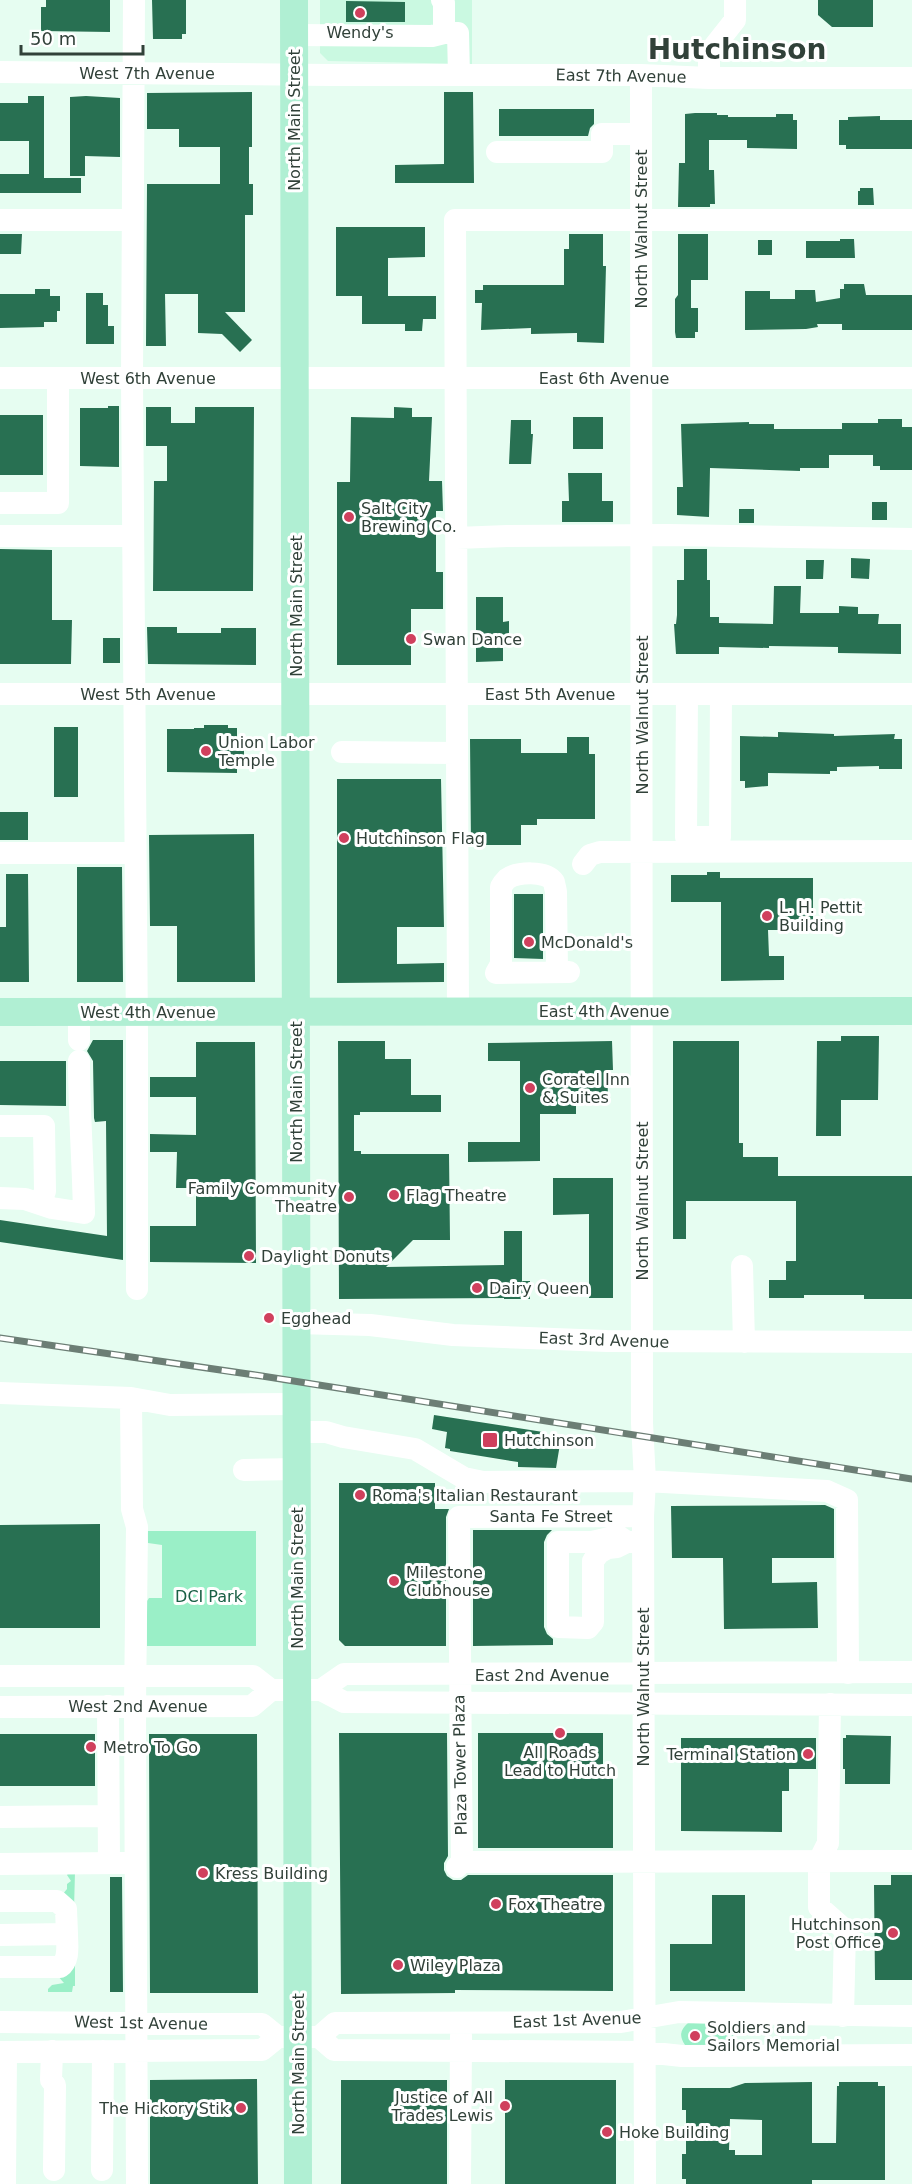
<svg xmlns="http://www.w3.org/2000/svg" width="912" height="2184" font-family="'DejaVu Sans',sans-serif">
  <style>
    .built { fill: #caf9e1 }
    .green { fill: #9aefc7 }
    .building { fill: #287052; fill-rule: evenodd }
    .lines { fill: none; stroke-linecap: round; stroke-linejoin: round }
    .minor { stroke: #fff; stroke-width: 22 }
    .major { stroke: #b0efd3; stroke-width: 28 }
    .rail-casing { stroke: #6c7e75; stroke-width: 7 }
    .rail { stroke: #fff; stroke-width: 4.5; stroke-dasharray: 14; stroke-linecap: butt }
    .poi-dot { fill: #d0405d; stroke: #fff; stroke-width: 2 }
    .labels { text-anchor: middle; dominant-baseline: central; stroke-width: 6; stroke-linejoin: round; paint-order: stroke }
    .poi-label { font-size: 16px; fill: #314139; stroke: #fff; text-anchor: start }
    .street-label { font-size: 16px; fill: #314139; stroke: #fff }
    .park-label { font-size: 16px; fill: #196045; stroke: #fff }
    .town-label { font-size: 28px; font-weight: bold; fill: #314139; stroke: #fff }
  </style>
  <rect width="100%" height="100%" fill="#e6fdf1"/>
  <path class="built" d="M320,0H472V64L328,61L320,53Z"/>
  <path class="green" d="M147,1531H256V1646H147V1601L149,1598H162V1545L148,1543Z
    M69,1872H75L74,1909L62,1895L67,1889V1884L71,1881L67,1875Z
    M75,1959V1986H73L72,1992H48V1989L52,1985L64,1983L57,1975Z
    M688,2023L726,2024L733,2030L734,2040L726,2047L685,2045C679,2036 680,2030 688,2023Z"/>
  <path class="building" d="M46,0H110V32L41,31V7H46Z
    M152,0H186V34H182V39H153Z
    M818,0H873V27H832L818,15Z
    M346,1L405,2V22H346Z
    M252,92V147H249V184H253V215H245V312H225L252,340L240,352L222,334L198,333V294H165L166,346H146L147,184H220V147H179V129H147V93Z
    M444,92H473L474,183H395V165L444,164Z
    M28,96H44V178H81V193H0V174H29V141H0V103H28Z
    M86,96L120,98V157L85,156V176H70V97Z
    M499,109H594V124L590,128L588,136H499Z
    M695,113H717V115H728V117H776V114H793V120H797V149L747,148V140H709V170H714L715,204H710V207H678L679,163H685V114Z
    M880,116V120H912V149H846V145H839V120H848V117Z
    M860,188H873L874,205H858V191H860Z
    M336,227H425V257L388,258V296H436V319H423L422,331H405V324H362V296H336Z
    M0,234H22L21,254H0Z
    M569,234H603V266H606L604,343L577,342V333L531,334V328L481,330L482,303H475V290H483V285H564V249H569Z
    M678,234H708V280H691V308H698V332H695V338H676L675,332V299L678,295Z
    M840,239H854L855,258H806V241H840Z
    M758,240H772V255H758Z
    M844,284H864L866,295H912V330H842V324H817L818,327L806,329L745,330V291H770V299H795V290H815L816,302L840,298V289H844Z
    M35,289H50V296H60V311H57V322H44V327L0,328V294H35Z
    M86,293H103V305H108V326H114V344H86Z
    M108,406H119V467L80,466V408H108Z
    M146,407H171V423H195V407H254L253,591H153L154,481H167V446H146Z
    M394,407L412,408V417H432L429,481H442L443,511H436V572H443V609H411V665H337V482H350L351,417L394,418Z
    M0,415H43V475H0Z
    M573,417H603V449H573Z
    M878,419H902V427H912V470H880V466H873V455H829V468H800V471L710,468L709,517L677,515V487H683L681,424L749,422V424H774V429H842V423H878Z
    M511,420H531V434H533L531,464H509Z
    M568,473H602V501H613V522H562V501H569Z
    M872,502H887V520H872Z
    M739,509H754V523H739Z
    M0,549L52,550V620H72L71,664H0Z
    M684,549H707V580H710V617H719V623L773,624L774,586H801L800,613H839V606L858,607V614H879L878,624H901V654L838,653V647L769,646V648L719,647V654H676L674,624H676L677,615V580H684Z
    M851,558L870,559L869,579L851,578Z
    M806,560H824L823,579H806Z
    M476,597H503V622L509,621V637H503V661L476,662Z
    M147,627H177V633H221V628H256V665L148,664Z
    M103,638H120V663H103Z
    M204,725H228V728H237V738H244V763H237V773L167,772V729H194V728H204Z
    M54,727H78V797H54Z
    M778,732L834,734V736L895,734L894,739H902V769H879V766L837,767V771H830V774L768,773V786L745,788V781H740V736L778,737Z
    M567,737H589V754H595V819H537V825H521V845H471L470,739H521V753H567Z
    M337,779H441L444,927H397V964L444,963V982L337,983Z
    M0,812H28V840H0Z
    M254,834L255,982H177V926H150L149,835Z
    M77,867H122L123,982H77Z
    M707,872H720V878H813V930H768L769,956H784V980L721,981V902H671V875H707Z
    M6,874H28L29,982H0V927H6Z
    M514,894H543V959L514,958Z
    M841,1036H879L878,1100H841V1136H816L817,1041H841Z
    M93,1040H123V1260L0,1242V1220L107,1236L106,1121L95,1122L94,1118L93,1061L87,1051Z
    M338,1041H385V1059H411V1095H441V1112H360V1115H354V1151H361V1154H449L450,1240H413L386,1267L504,1265V1231H522V1281H530V1299H504V1298L339,1299Z
    M612,1041L613,1070H607L608,1095H576V1114H540V1161L468,1162V1142H520V1061H488V1043Z
    M673,1041H739V1143H743V1157H778V1176H912V1299H864V1295H804V1298H769V1280H786V1261H796V1201H686V1239H673Z
    M196,1042H255L256,1263L150,1262V1226H196V1188H176L177,1152H150V1134L196,1135V1097H150V1077H196Z
    M0,1061H66V1106L0,1105Z
    M553,1178H613V1298H589V1214L553,1215Z
    M434,1415L543,1432V1435L561,1438L556,1468L518,1467V1462L450,1451V1449L445,1448L447,1432L432,1429Z
    M339,1483H435V1509H449L446,1517V1646H345L339,1640Z
    M825,1505L834,1509V1558H772V1583L817,1582L818,1628L724,1629L723,1558H672L671,1506Z
    M100,1524V1628H0V1525Z
    M473,1530H552L547,1535L544,1542V1627L547,1634L553,1639V1645L473,1646Z
    M339,1733H447L448,1856L444,1863V1870L447,1876L453,1880H461L468,1875H613V1991L455,1990V1993L341,1994Z
    M478,1733H603V1767H613V1848H478Z
    M0,1734H95V1786H0Z
    M149,1734H257L258,1993H150Z
    M846,1735L891,1736L890,1784H845V1769H843V1738H846Z
    M681,1738H816V1769H789V1791H782V1832L681,1831Z
    M891,1875H912V1980H875L874,1885H891Z
    M110,1877H122L123,1992H110Z
    M712,1895H745V1991H670V1944H712Z
    M257,2079L258,2184H150V2080Z
    M341,2080H447V2184H341Z
    M505,2080H616V2184H505Z
    M812,2082V2143H836L837,2086H839V2082H878V2086H885V2180H812V2184H686V2179H682V2154H686V2110H682V2088H730L745,2083ZM730,2119L762,2120V2155H735V2150H729Z"/>
  <g class="lines">
    <path class="minor" d="M134,0L132,379L137,1036V1289
      M444,33H458L459,75
      M294,35L432,36L444,33V3L442,0
      M0,72L332,75H641L709,78H912
      M641,75L642,1423L645,1481L643,1516L645,2184
      M709,78V53L735,20V0
      M497,152H602V134H641
      M0,220H133
      M0,378H912
      M0,503H58V378
      M0,536H133
      M457,538L507,536L668,535L912,539
      M0,694H912
      M687,694L686,837H720L721,694
      M342,752L457,753
      M0,853H135
      M583,864L590,855L600,852L912,851
      M557,972L556,892C556,891 554,883 554,882C546,870 517,872 507,879C505,881 502,885 501,887V964L496,973L569,972
      M79,1012V1040
      M458,1012L455,220H912
      M0,1126H44L45,1191L40,1204
      M0,1198L25,1199L52,1208L84,1213C83,1162 79,1112 79,1061
      M742,1266L744,1342
      M297,1323L370,1325L453,1335L607,1341L912,1342
      M0,1393L131,1398L170,1405L297,1404
      M131,1398L132,1509L137,1527L135,1707L137,2184
      M297,1432H326L343,1437L415,1449L464,1478L483,1482L645,1481L827,1491L847,1500L848,1673
      M244,1470L297,1469
      M627,1542L618,1536L592,1542H558V1627L588,1628L593,1622V1561L599,1553L608,1548L617,1547L627,1542H643
      M0,1676H253L271,1690
      M321,1690L344,1674L912,1672
      M830,1704L828,1843L819,1861V1907L845,1930L843,2016
      M108,1706L109,1863
      M0,1707L252,1706L271,1690H321L344,1702L912,1705
      M0,1817L102,1816
      M462,1862L912,1861
      M0,1864L124,1863
      M457,1867L462,1862C461,1747 459,1632 459,1517L643,1516
      M0,1901H57L66,1909L67,1934L0,1935
      M0,1967H60C70,1960 67,1945 67,1934
      M0,2022L262,2024L278,2037
      M319,2037L335,2023L621,2022L679,2012L912,2016
      M52,2051L51,2080L55,2085L54,2170
      M0,2052L262,2050L278,2037H319L334,2050L645,2052L682,2056L912,2055
      M102,2170L103,2051
      M5,2184L6,2052
      M460,2184L461,2036"/>
    <path class="major" d="M294,0L298,2184
      M0,1012L912,1011"/>
    <defs>
      <path id="rail" d="M0,1338L262,1376L912,1479"/>
    </defs>
    <use href="#rail" class="rail-casing"/>
    <use href="#rail" class="rail"/>
  </g>
  <g class="poi-dot">
    <circle cx="360" cy="13" r="6"/>
    <circle cx="349" cy="517" r="6"/>
    <circle cx="411" cy="639" r="6"/>
    <circle cx="206" cy="751" r="6"/>
    <circle cx="344" cy="838" r="6"/>
    <circle cx="767" cy="916" r="6"/>
    <circle cx="529" cy="942" r="6"/>
    <circle cx="530" cy="1088" r="6"/>
    <circle cx="394" cy="1195" r="6"/>
    <circle cx="349" cy="1197" r="6"/>
    <circle cx="249" cy="1256" r="6"/>
    <circle cx="477" cy="1288" r="6"/>
    <circle cx="269" cy="1318" r="6"/>
    <rect x="482" y="1432" width="16" height="16" rx="3"/>
    <circle cx="360" cy="1495" r="6"/>
    <circle cx="394" cy="1581" r="6"/>
    <circle cx="560" cy="1733" r="6"/>
    <circle cx="91" cy="1747" r="6"/>
    <circle cx="808" cy="1754" r="6"/>
    <circle cx="203" cy="1873" r="6"/>
    <circle cx="496" cy="1904" r="6"/>
    <circle cx="893" cy="1933" r="6"/>
    <circle cx="398" cy="1965" r="6"/>
    <circle cx="695" cy="2036" r="6"/>
    <circle cx="505" cy="2106" r="6"/>
    <circle cx="241" cy="2108" r="6"/>
    <circle cx="607" cy="2132" r="6"/>
  </g>
  <g class="labels">
    <g class="poi-label">
      <text x="360" y="32" text-anchor="middle">Wendy's</text>
      <text x="361" y="508">Salt City<tspan x="361" dy="18">Brewing Co.</tspan></text>
      <text x="423" y="639">Swan Dance</text>
      <text x="218" y="742">Union Labor<tspan x="218" dy="18">Temple</tspan></text>
      <text x="356" y="838">Hutchinson Flag</text>
      <text x="779" y="907">L. H. Pettit<tspan x="779" dy="18">Building</tspan></text>
      <text x="541" y="942">McDonald's</text>
      <text x="542" y="1079">Coratel Inn<tspan x="542" dy="18">&amp; Suites</tspan></text>
      <text x="337" y="1188" text-anchor="end">Family Community<tspan x="337" dy="18">Theatre</tspan></text>
      <text x="406" y="1195">Flag Theatre</text>
      <text x="261" y="1256">Daylight Donuts</text>
      <text x="489" y="1288">Dairy Queen</text>
      <text x="281" y="1318">Egghead</text>
      <text x="504" y="1440">Hutchinson</text>
      <text x="372" y="1495">Roma's Italian Restaurant</text>
      <text x="406" y="1572">Milestone<tspan x="406" dy="18">Clubhouse</tspan></text>
      <text x="103" y="1747">Metro To Go</text>
      <text x="560" y="1752" text-anchor="middle">All Roads<tspan x="560" dy="18">Lead to Hutch</tspan></text>
      <text x="796" y="1754" text-anchor="end">Terminal Station</text>
      <text x="215" y="1873">Kress Building</text>
      <text x="508" y="1904">Fox Theatre</text>
      <text x="881" y="1924" text-anchor="end">Hutchinson<tspan x="881" dy="18">Post Office</tspan></text>
      <text x="410" y="1965">Wiley Plaza</text>
      <text x="707" y="2027">Soldiers and<tspan x="707" dy="18">Sailors Memorial</tspan></text>
      <text x="493" y="2097" text-anchor="end">Justice of All<tspan x="493" dy="18">Trades Lewis</tspan></text>
      <text x="229" y="2108" text-anchor="end">The Hickory Stik</text>
      <text x="619" y="2132">Hoke Building</text>
    </g>
    <g class="street-label">
      <text x="147" y="73">West 7th Avenue</text>
      <text transform="translate(621 76) rotate(1)">East 7th Avenue</text>
      <text transform="translate(294 120) rotate(-90)">North Main Street</text>
      <text transform="translate(641 229) rotate(-90)">North Walnut Street</text>
      <text x="148" y="378">West 6th Avenue</text>
      <text x="604" y="378">East 6th Avenue</text>
      <text transform="translate(296 606) rotate(-90)">North Main Street</text>
      <text x="148" y="694">West 5th Avenue</text>
      <text x="550" y="694">East 5th Avenue</text>
      <text transform="translate(642 715) rotate(-90)">North Walnut Street</text>
      <text x="604" y="1011">East 4th Avenue</text>
      <text x="148" y="1012">West 4th Avenue</text>
      <text transform="translate(296 1092) rotate(-90)">North Main Street</text>
      <text transform="translate(642 1201) rotate(-90)">North Walnut Street</text>
      <text transform="translate(604 1340) rotate(2)">East 3rd Avenue</text>
      <text x="551" y="1516">Santa Fe Street</text>
      <text transform="translate(297 1578) rotate(-90)">North Main Street</text>
      <text x="542" y="1675">East 2nd Avenue</text>
      <text transform="translate(643 1687) rotate(-90)">North Walnut Street</text>
      <text x="138" y="1706">West 2nd Avenue</text>
      <text transform="translate(460 1765) rotate(-91)">Plaza Tower Plaza</text>
      <text transform="translate(577 2020) rotate(-2)">East 1st Avenue</text>
      <text transform="translate(141 2023) rotate(1)">West 1st Avenue</text>
      <text transform="translate(298 2064) rotate(-90)">North Main Street</text>
    </g>
    <g class="park-label">
      <text x="209" y="1596">DCI Park</text>
    </g>
    <g class="town-label">
      <text x="737" y="49">Hutchinson</text>
    </g>
  </g>
  <path d="M21 45v9h122v-9" fill="none" stroke="#314139" stroke-width="3"/>
  <text x="30" y="45" font-size="18" fill="#314139" stroke="#ffffff" stroke-width="4.5" paint-order="stroke">50 m</text>
</svg>
